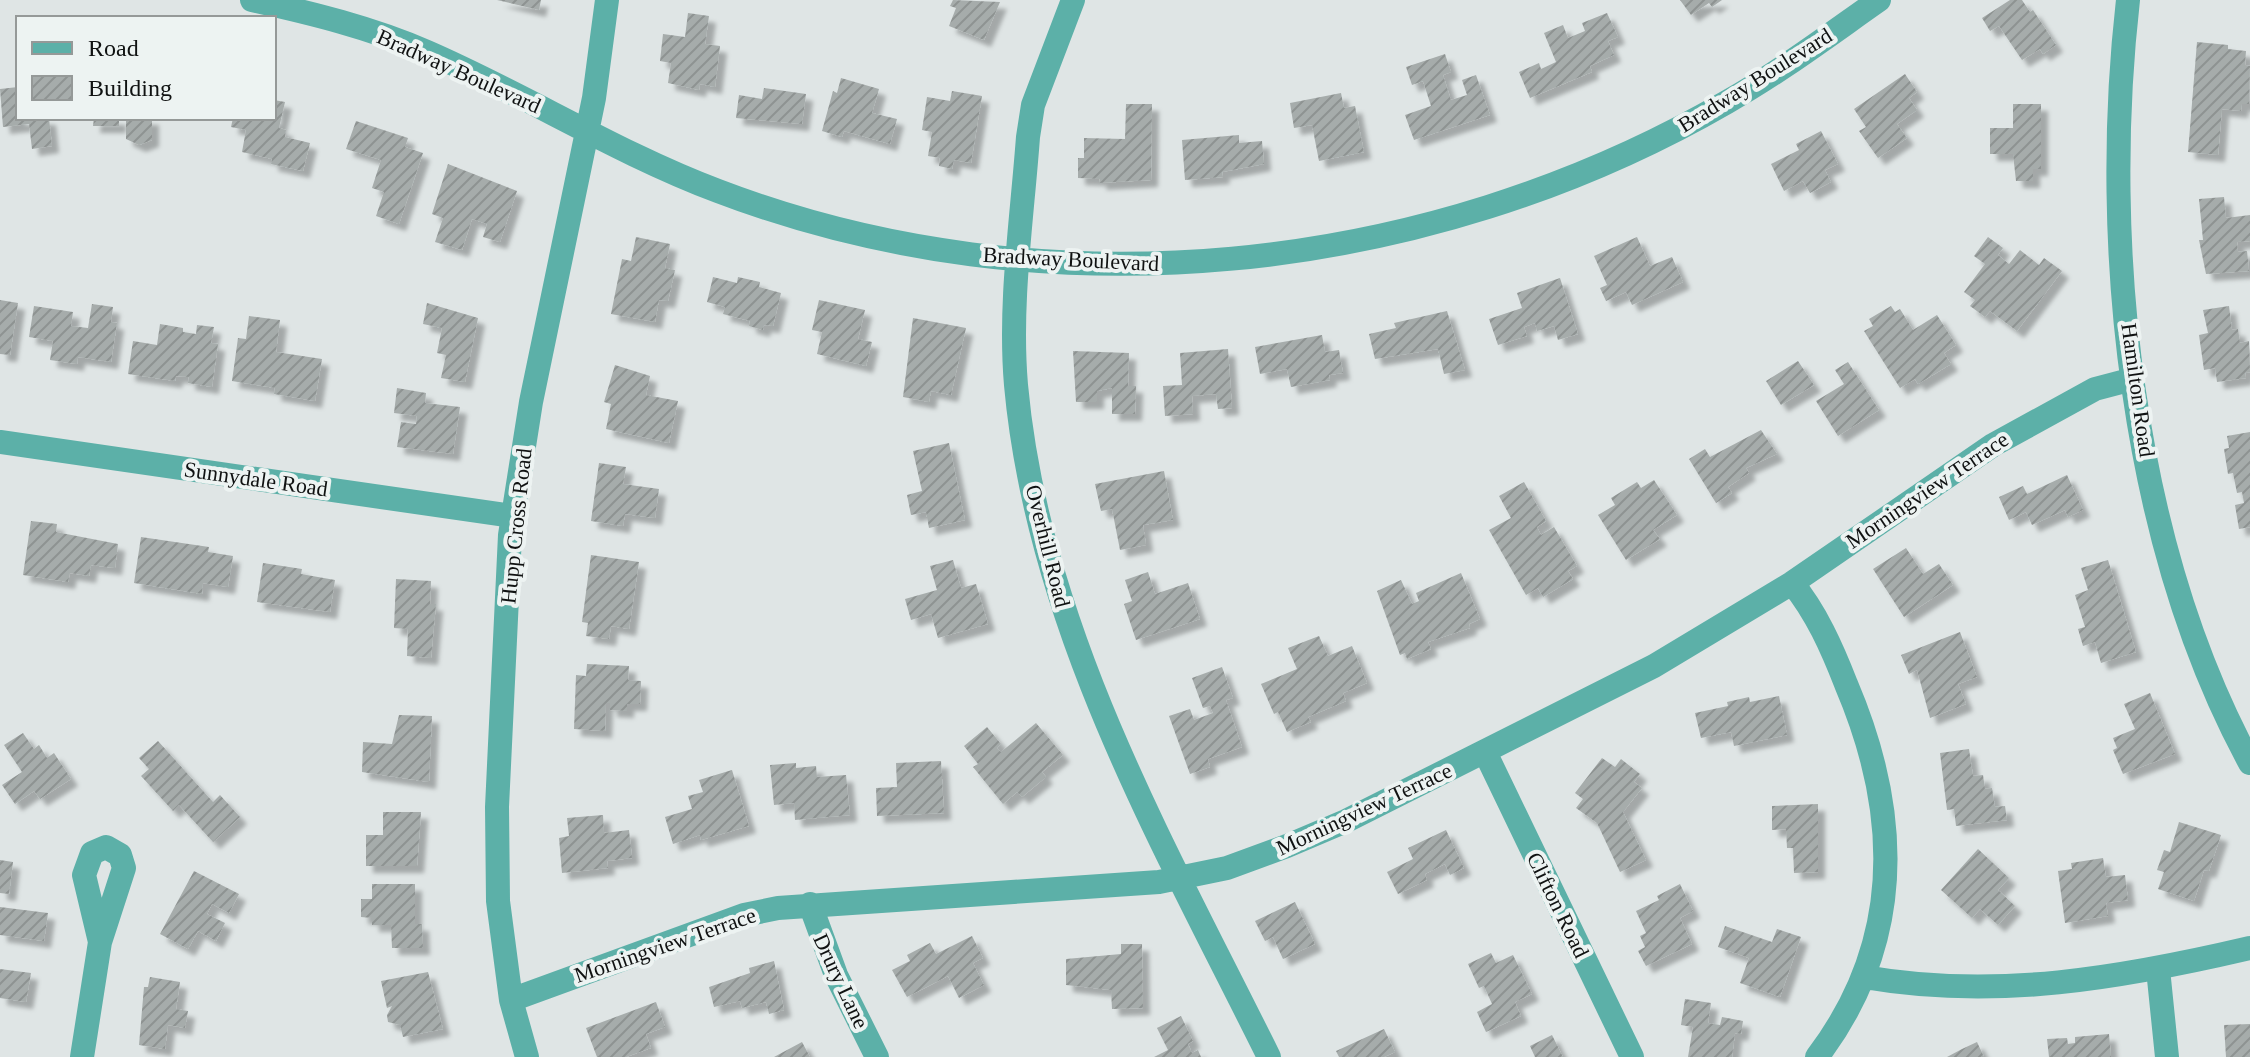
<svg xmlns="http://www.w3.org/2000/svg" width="2250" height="1057" font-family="Georgia,serif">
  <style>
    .building { fill: url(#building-hatch); filter: url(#shadow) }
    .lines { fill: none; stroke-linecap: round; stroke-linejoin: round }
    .street { stroke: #5cb0a8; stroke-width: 24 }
    .labels { text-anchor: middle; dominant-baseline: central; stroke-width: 8; stroke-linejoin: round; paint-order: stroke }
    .street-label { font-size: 22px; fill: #101212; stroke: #edf3f2 }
  </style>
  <defs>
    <pattern id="building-hatch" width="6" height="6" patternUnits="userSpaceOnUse" patternTransform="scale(2)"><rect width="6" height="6" fill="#a6acab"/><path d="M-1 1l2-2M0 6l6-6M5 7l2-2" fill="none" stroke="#8e9392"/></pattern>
    <filter id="shadow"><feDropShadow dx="7" dy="7" stdDeviation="2" flood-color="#0004"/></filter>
  </defs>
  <rect width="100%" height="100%" fill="#dfe5e5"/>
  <path class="building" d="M497,0H541L539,10Z
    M953,0L1000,2L984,40L949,26L956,8L950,6Z
    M1680,0H1722L1712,7L1709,3L1691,15Z
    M2010,0H2022L2030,12L2033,10L2056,45L2043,54L2040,49L2022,60L1999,26L1990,31L1982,18Z
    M688,13L709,16L705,44L720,46L715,87L700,84L699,90L668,83L671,63L660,61L663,34L685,37Z
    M1607,13L1618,37L1608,41L1614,55L1590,66L1592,72L1530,98L1519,72L1539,63L1541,69L1556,62L1544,33L1563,25L1568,38L1585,31L1582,23Z
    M2197,42L2228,45V49L2246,51L2245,65L2250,66L2249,104H2242L2241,111L2222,109L2218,155L2188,152Z
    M1445,54L1451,72L1443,75L1451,100L1467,95L1462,80L1476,75L1490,115L1414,140L1405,115L1431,106L1423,81L1412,85L1406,67Z
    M1905,74L1917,92L1909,98L1917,110L1897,124L1907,138L1878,158L1859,131L1866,127L1854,109Z
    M841,78L879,89L872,113L897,119L890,144L844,131L842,137L822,131L833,91L837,93Z
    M18,87V118H49L52,146L32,149L29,124L3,127L0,89Z
    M764,88L806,94L802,124L736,118L739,95L762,99Z
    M952,91L982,96L971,163L954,160L952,169L939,166L940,158L928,156L932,132L922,130L927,97L950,101Z
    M1341,93L1344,108L1355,106L1364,152L1319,161L1312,125L1294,128L1290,103Z
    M274,100L285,102L279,128L286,130L285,137L310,143L303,171L271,164L272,159L242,152L246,130L231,127L233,118H274Z
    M1126,104H1152L1151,180L1099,183L1100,179L1078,178V158H1084V138L1125,139Z
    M2013,104H2041V169H2033V181H2016L2013,154H1990V128H2013Z
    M94,118H119V126H93Z
    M126,118H152V140L139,145L126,139Z
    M356,121L408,138L405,147L423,153L399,224L376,216L384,192L372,188L381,160L346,149Z
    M1821,131L1838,164L1825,170L1831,182L1810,193L1803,181L1784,191L1771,164L1799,150L1796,144Z
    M1239,135V143L1262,141L1264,164L1222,172L1223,177L1185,180L1182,140Z
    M448,164L517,191L500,242L483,237L487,224L472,219L462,250L435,242L443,218L432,214Z
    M2224,197L2226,218L2250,215V241L2237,242L2238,252L2247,251L2249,271L2206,274L2199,240H2203L2199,199Z
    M636,237L670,244L665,268L675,270L668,301L659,300L655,322L611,314L622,259L631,261Z
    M1637,237L1650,266L1672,257L1683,282L1632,305L1626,292L1606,301L1600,288L1607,285L1594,256Z
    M1988,237L2003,248L1998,255L2009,264L2020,250L2039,265L2044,258L2062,271L2017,331L1990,311L1985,317L1970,306L1975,300L1964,292L1985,264L1974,256Z
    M713,277L737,283L738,277L760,282L759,287L781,293L773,326L764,325L763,330L749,326L750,321L723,314L725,307L707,302Z
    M1560,278L1578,334L1558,340L1554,326L1537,331L1535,323L1524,327L1527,336L1498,345L1489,319L1522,308L1517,293Z
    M0,300L18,303L10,355L0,354Z
    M819,300L865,310L858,339L872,342L866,366L817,354L822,332L812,330Z
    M427,303L478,318L465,382L441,378L446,355L437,353L442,328L423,324Z
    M92,304L113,307L111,322L117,323L111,362L78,357L77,364L50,360L53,341L29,337L34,306L73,312L71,326L88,328Z
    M1891,306L1895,312L1900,309L1913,330L1937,315L1956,345L1944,353L1951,364L1918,384L1915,379L1900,388L1864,331L1873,326L1869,319Z
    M2229,306L2232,330L2238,329L2240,343L2249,341L2250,372L2245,373L2246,378L2217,382L2215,368L2204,370L2199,335L2208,333L2203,310Z
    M1447,311L1465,370L1444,374L1438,349L1375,359L1369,334L1396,328L1394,323Z
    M249,316L280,320L276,352L322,359L315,401L274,394L275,388L232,381L238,338L246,339Z
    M913,318L966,328L951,395L931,391L929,402L903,397Z
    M160,324L183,328V332L196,334L197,325L214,327L211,343L218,344L212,387L188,383L189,377L176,376L175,381L128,374L133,341L157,345Z
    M1322,335L1325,352L1339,350L1343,373L1329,375L1330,380L1291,387L1287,369L1260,374L1255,347Z
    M1228,349L1232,408L1218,409L1216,394L1192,396L1193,414L1165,416L1163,386L1182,385L1180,353Z
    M1073,351L1129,353L1128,386H1136L1135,414H1112V388L1097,391V402H1076Z
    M1798,361L1814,385L1781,405L1766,381Z
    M1848,362L1879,410L1838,436L1816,401L1844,384L1835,370Z
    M615,365L650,376L646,395L678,401L669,443L606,429L611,404L604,402Z
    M397,388L426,393L425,403L460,407L453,454L397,447L401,422L416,424L417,416L394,413Z
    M1761,430L1777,454L1746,468L1749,473L1728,487L1732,493L1716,503L1689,459L1705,449L1710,457Z
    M2250,432V527L2239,529L2235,505L2244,503L2242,492L2237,493L2233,473L2228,474L2224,449L2229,448L2227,436Z
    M949,443L965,520L929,528L926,512L911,515L907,495L922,491L913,451Z
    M599,463L626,467L623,484L659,489L655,518L625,514L623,526L591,521Z
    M1164,471L1173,520L1143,525L1146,545L1120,550L1112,509L1101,511L1095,484Z
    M2067,475L2083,510L2068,517L2065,510L2032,525L2026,512L2009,520L1999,497L2023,486L2027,494Z
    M1654,480L1677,515L1653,530L1660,539L1626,560L1598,515L1615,505L1611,498L1637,482L1641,488Z
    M1524,482L1546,521L1537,527L1541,535L1554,527L1577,566L1568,571L1573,579L1543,597L1538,588L1526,595L1489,530L1511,518L1499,496Z
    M31,521L57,524L56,532L118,544L115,568L91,565L89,576L70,573L68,582L23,575Z
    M141,537L209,547L208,552L233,556L228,587L203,583L202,594L134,583Z
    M1906,548L1923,574L1939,564L1953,585L1904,617L1873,569Z
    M591,555L639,562L629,629L611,626L609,639L586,636L588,623L582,622Z
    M953,560L961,588L976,584L988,624L938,638L931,614L911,620L905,599L937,590L930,566Z
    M2108,560L2136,652L2101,663L2095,642L2083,646L2078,629L2085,627L2075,595L2088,590L2081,568Z
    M263,563L302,569L301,574L335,580L330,612L257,602Z
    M1148,572L1155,594L1188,583L1200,619L1136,640L1124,604L1132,601L1125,580Z
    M1461,573L1480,619L1469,624L1470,628L1428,642L1431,649L1407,659L1405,653L1400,655L1377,591L1401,580L1412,604L1419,601L1416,593Z
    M396,579L431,581L430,604H436L431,658L407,656L408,629L394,628Z
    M1960,632L1977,677L1958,684L1966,704L1930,718L1917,670L1909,674L1901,655Z
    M1319,636L1328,656L1352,646L1367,683L1343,693L1346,701L1308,717L1311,722L1287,732L1278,712L1274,714L1261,684L1297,669L1288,648Z
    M587,664L629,666L628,680L641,681L640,704H627V711L610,710V703H606L605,731L574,729L576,675L586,676Z
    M1222,667L1233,698L1226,700L1242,747L1208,759L1210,767L1190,774L1169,716L1190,709L1194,720L1213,713L1210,706L1203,708L1192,678Z
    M2150,693L2175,754L2123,774L2113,750L2117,748L2113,738L2135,729L2124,704Z
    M1779,696L1787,735L1734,746L1731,732L1701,738L1695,713L1728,706L1727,702L1749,697L1750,702Z
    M399,715L432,716L429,782L362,772L363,742L392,744Z
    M1036,723L1063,755L1042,772L1046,777L1022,797L1017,792L1003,804L973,767L978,764L964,746L987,727L1001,744L997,748L1001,752Z
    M23,733L34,749L39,745L47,758L54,753L71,779L40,799L34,791L15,804L2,785L22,772L4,745Z
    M158,741L213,802L220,795L240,817L213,842L179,805L173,811L141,776L149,769L139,758Z
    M1969,749L1973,776L1983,775L1985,789L1992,788L1995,807L2005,806L2007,820L1956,826L1954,809L1947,810L1940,753Z
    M1602,758L1615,767L1621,759L1640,774L1634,782L1642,788L1623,812L1646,860L1620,872L1597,823L1576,808L1583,799L1575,793Z
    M941,761L944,813L877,816L876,788L897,787L896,763Z
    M796,763V768L816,766L817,777L846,775L850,815L795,820L794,803L774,805L770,765Z
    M732,770L749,826L701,840L700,835L673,844L665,817L692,809L688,796L703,792L699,780Z
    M1818,804V872L1794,873L1793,848H1787L1786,829L1772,830V806Z
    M383,812H421L417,866H366V835H383Z
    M603,815L604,833L629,830L632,858L607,861L608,868L562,873L559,838L569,836L567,818Z
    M2179,822L2221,835L2209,871L2204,870L2194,901L2158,889L2164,872L2157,870L2164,850L2170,852Z
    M1446,830L1464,868L1450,875L1445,864L1425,874L1427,880L1398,894L1387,872L1413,859L1408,848Z
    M1978,849L2009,878L1998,890L2015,906L1998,925L1980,909L1972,918L1941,890Z
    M2103,858L2106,877L2125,875L2128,900L2106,903L2108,916L2065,923L2058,871L2072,869L2071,863Z
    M0,860L13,862L9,894L0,893Z
    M194,871L239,894L229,913L212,904L207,914L225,923L216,941L198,931L188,949L160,934Z
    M372,884H415V924H422L423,948H392L391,925H372V918L361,917V899H372Z
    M1680,884L1693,911L1680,918L1692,944L1646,966L1638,951L1645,947L1640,936L1646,933L1636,911L1659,900L1657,896Z
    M1295,902L1315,944L1283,959L1273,937L1265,941L1255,921Z
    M0,907L48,913L44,941L0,935Z
    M1725,926L1772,942L1777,929L1801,937L1780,997L1740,983L1749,958L1718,947Z
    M972,936L983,958L973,963L984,985L959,998L948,976L907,997L892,970L910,961L907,955L930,943L936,954Z
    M1121,944H1142L1143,1008L1112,1009L1111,990L1066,985V959L1121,954Z
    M1491,953L1496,963L1513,955L1532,994L1515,1002L1521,1016L1486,1032L1477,1012L1492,1004L1484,986L1479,988L1468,964Z
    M774,961L784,1010L769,1014L766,1002L742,1008L740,1001L714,1007L709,987L750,973L749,968Z
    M0,969L31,973L26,1002L0,998Z
    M428,972L443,1029L403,1037L400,1025L388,1022L387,1015L392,1006L387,1008L381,981Z
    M150,977L180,982L176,1009L188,1011L185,1028L168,1025L165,1049L139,1045L144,987H148Z
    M1685,999L1711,1003L1708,1023L1720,1025L1722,1017L1743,1021L1741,1034L1735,1033L1732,1057H1688L1693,1027L1681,1025Z
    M656,1002L665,1027L646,1034L651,1048L626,1057H597L586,1028Z
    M1181,1016L1193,1041L1188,1044L1192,1053L1198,1050L1201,1057H1154L1168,1050L1157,1028Z
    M2250,1024V1057H2226L2224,1025Z
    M1384,1029L1395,1052L1384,1057H1339L1336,1051Z
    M2109,1034L2111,1057H2049L2047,1039L2067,1038L2068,1044L2075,1043V1037Z
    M1552,1035L1563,1057H1535L1530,1046Z
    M802,1042L810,1057H774Z
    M1977,1042L1984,1057H1947L1962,1049Z"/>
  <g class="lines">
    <path class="street" d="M252,0C311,13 372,28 427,52C526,95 617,153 718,191C1045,316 1426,276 1727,102C1780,72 1829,35 1879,0
      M1073,0L1033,105L1028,137C1022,219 1009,304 1016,385C1038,628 1163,843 1269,1057
      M2128,0C2100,244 2131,544 2250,763
      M0,442L512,516
      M1792,583C1816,612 1832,648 1846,684C1901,813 1905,941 1817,1057
      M1485,752L1632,1057
      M810,904L836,975L877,1057
      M2158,969L2167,1057
      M1864,977C1996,1000 2122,978 2250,948
      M511,1000L744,915L778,908L1159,882L1227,868L1287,846L1346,821L1654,666L1792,583L1993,445L2095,389L2133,379
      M82,1057L100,942L124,868L120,855L106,847L92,853L84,875L100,942
      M527,1057L511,1000L498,901L497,807L510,535L531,402L594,98L607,0"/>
  </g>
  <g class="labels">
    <g class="street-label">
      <text transform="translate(459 71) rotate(24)">Bradway Boulevard</text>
      <text transform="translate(1755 80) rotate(-32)">Bradway Boulevard</text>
      <text transform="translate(1071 259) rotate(3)">Bradway Boulevard</text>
      <text transform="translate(2138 390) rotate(82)">Hamilton Road</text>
      <text transform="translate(256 479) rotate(8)">Sunnydale Road</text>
      <text transform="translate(1927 490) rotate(-34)">Morningview Terrace</text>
      <text transform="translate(516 526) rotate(-84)">Hupp Cross Road</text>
      <text transform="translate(1048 546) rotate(76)">Overhill Road</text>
      <text transform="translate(1364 809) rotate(-25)">Morningview Terrace</text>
      <text transform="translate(1558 905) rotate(64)">Clifton Road</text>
      <text transform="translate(665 945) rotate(-19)">Morningview Terrace</text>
      <text transform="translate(841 981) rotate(65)">Drury Lane</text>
    </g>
  </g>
  <rect x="16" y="16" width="260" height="104" fill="#edf3f2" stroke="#959998" stroke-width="2"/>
  <rect x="32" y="42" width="40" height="12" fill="#5cb0a8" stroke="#959998" stroke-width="2"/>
  <text x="88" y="56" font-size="24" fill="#101212">Road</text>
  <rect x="32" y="76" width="40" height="24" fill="url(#building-hatch)" stroke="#959998" stroke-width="2"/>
  <text x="88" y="96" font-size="24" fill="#101212">Building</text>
</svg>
